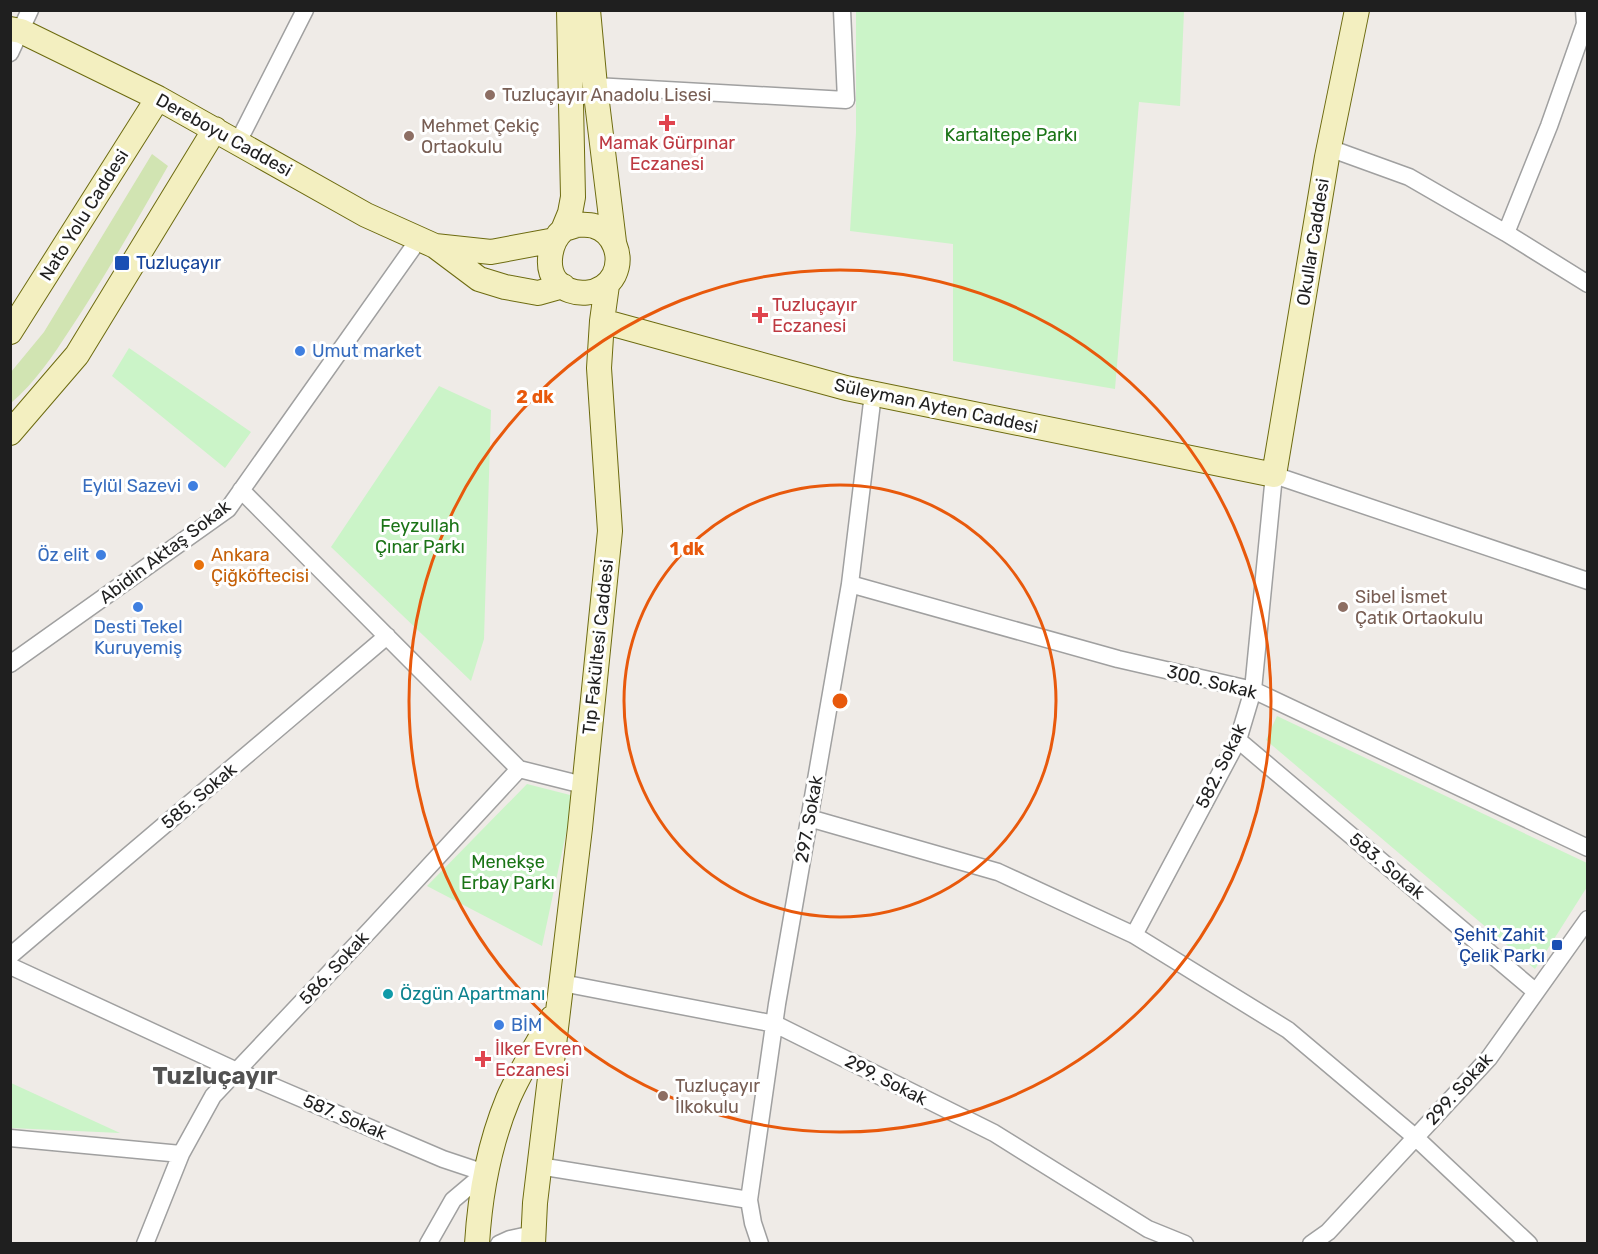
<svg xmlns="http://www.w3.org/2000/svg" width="1598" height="1254" font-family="Rubik,sans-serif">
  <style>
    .grass { fill: #d1e4b2 }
    .park { fill: #cbf4c8 }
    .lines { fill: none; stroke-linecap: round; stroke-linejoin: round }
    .street-casing { stroke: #a0a0a0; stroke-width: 19 }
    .secondary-casing { stroke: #6d6b10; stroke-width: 26 }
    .street { stroke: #fff; stroke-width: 16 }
    .secondary { stroke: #f3efc0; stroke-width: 24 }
    .ring { fill: none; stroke: #e8590c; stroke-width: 3 }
    .education-dot { fill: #8d6e63; stroke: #fff; stroke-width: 2 }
    .health-dot { fill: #e0444e; stroke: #fff; stroke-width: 2 }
    .transit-dot { fill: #1a4fb4; stroke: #fff; stroke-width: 2 }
    .shop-dot { fill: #3f7fe0; stroke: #fff; stroke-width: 2 }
    .food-dot { fill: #e8710a; stroke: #fff; stroke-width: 2 }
    .culture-dot { fill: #0f9aa8; stroke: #fff; stroke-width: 2 }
    .labels { text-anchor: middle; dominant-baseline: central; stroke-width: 6; stroke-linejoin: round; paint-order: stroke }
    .education-label { font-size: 18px; fill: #785e54; stroke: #fff; text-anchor: start }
    .street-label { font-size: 18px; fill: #1f1f1f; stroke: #fff }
    .park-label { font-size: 18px; fill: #1b7417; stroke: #fff }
    .health-label { font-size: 18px; fill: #be3a42; stroke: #fff; text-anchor: start }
    .transit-label { font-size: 18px; fill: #164399; stroke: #fff; text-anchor: start }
    .shop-label { font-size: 18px; fill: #366cbe; stroke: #fff; text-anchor: start }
    .food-label { font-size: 18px; fill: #c56008; stroke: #fff; text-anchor: start }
    .culture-label { font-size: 18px; fill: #0d838f; stroke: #fff; text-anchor: start }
    .district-label { font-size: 24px; font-weight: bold; fill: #525252; stroke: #fff }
    .centre { fill: #e8590c; stroke: #fff; stroke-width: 3 }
    .ring-label { font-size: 18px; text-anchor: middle; font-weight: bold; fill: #e8590c; stroke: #fff; stroke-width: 6; stroke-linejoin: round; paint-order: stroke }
  </style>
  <rect width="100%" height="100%" fill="#efebe7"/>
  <path class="grass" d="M152,154L168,166C137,220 106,275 71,328C54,354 35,383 11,403V372L44,332Z"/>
  <path class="park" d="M856,11H1184L1180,106L1139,102L1115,389L953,361V244L850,231L856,133Z
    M129,348L251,432L225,468L112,376Z
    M439,386L491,410L484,639L471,681L331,547Z
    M1277,716L1587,863V887L1535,969L1266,740Z
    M527,784L574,796L542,946L427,886Z
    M11,1083L120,1133L11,1128Z"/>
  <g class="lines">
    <defs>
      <path id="street" d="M10,53L30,10
        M595,86L846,100L842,10
        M238,142L305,10
        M1329,148L1409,177L1506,233L1588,284
        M1506,233L1549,126L1585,24L1584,10
        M241,490L519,769
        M850,584L1118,659L1253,690L1588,848
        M10,664L228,509L419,239
        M1238,740L1536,992
        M809,818L998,872L1134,935L1288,1030L1415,1137L1529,1244
        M1134,935L1238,740L1253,690L1274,475L1588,581
        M10,956L387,636
        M10,966L237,1071L443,1159L485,1173
        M562,983L775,1024L994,1133L1148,1229L1185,1244
        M10,1138L181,1154
        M539,1166L749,1200
        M145,1244L181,1154L213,1096L370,930L519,769L583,785
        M428,1244L453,1200L485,1173
        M499,1244L510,1239L533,1234
        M760,1244L753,1223L749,1200L777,1004L850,584L873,394
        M1311,1244L1328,1232L1489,1058L1588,919"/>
      <path id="secondary" d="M588,10L595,86L614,242
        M10,29L21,31L158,98L366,215L435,246L479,279L505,287L538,293L563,286
        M576,225C582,225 588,224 594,226C614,232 623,256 614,275C603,296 572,299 556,281C545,267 550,241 563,230C566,228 572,227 576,225Z
        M563,230L570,213L573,197L569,10
        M435,246L491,252L555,240
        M602,321L846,388L1274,475L1327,157L1357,10
        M10,332L158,98
        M10,433L77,355L215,129
        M477,1244C480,1194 489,1145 508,1099C520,1071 537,1045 552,1018
        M533,1244L535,1203L580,828L610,531L599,368L602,321L607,285"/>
    </defs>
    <use href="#street" class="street-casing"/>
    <use href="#secondary" class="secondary-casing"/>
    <use href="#street" class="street"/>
    <use href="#secondary" class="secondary"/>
  </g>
  <g class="ring">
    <circle cx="840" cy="701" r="216"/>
    <circle cx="840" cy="701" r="431"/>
  </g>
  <g class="education-dot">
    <circle cx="490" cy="95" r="6"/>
    <circle cx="409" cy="136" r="6"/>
    <circle cx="1343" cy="607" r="6"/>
    <circle cx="663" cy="1096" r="6"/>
  </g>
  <g class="health-dot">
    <path d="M664 114h6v6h6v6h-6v6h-6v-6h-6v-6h6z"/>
    <path d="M757 306h6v6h6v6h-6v6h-6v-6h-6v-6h6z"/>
    <path d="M480 1050h6v6h6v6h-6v6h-6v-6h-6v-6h6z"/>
  </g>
  <g class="transit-dot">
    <rect x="114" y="255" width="16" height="16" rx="3"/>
    <rect x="1551" y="939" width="12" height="12" rx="3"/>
  </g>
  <g class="shop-dot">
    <circle cx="300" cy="351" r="6"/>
    <circle cx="193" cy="486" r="6"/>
    <circle cx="101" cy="555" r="6"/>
    <circle cx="138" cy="607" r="6"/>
    <circle cx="499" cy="1025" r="6"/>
  </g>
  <circle class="food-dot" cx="199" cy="565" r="6"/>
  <circle class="culture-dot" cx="388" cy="994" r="6"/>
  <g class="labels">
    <g class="education-label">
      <text x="502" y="95">Tuzluçayır Anadolu Lisesi</text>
      <text x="421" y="126">Mehmet Çekiç<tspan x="421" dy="21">Ortaokulu</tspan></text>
      <text x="1355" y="597">Sibel İsmet<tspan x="1355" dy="21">Çatık Ortaokulu</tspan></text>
      <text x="675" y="1086">Tuzluçayır<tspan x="675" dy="21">İlkokulu</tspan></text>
    </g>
    <g class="street-label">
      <text transform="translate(224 135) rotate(29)">Dereboyu Caddesi</text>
      <text transform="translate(84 215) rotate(-58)">Nato Yolu Caddesi</text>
      <text transform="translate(1313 242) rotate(-81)">Okullar Caddesi</text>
      <text transform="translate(936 406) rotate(12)">Süleyman Ayten Caddesi</text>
      <text transform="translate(165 552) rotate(-37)">Abidin Aktaş Sokak</text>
      <text transform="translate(598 647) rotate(-84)">Tıp Fakültesi Caddesi</text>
      <text transform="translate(1212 682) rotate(14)">300. Sokak</text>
      <text transform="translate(1221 766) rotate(-64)">582. Sokak</text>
      <text transform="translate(199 796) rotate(-40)">585. Sokak</text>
      <text transform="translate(809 819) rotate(-80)">297. Sokak</text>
      <text transform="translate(1387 866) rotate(40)">583. Sokak</text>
      <text transform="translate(334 968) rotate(-47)">586. Sokak</text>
      <text transform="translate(886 1080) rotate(27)">299. Sokak</text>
      <text transform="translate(1459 1089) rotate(-48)">299. Sokak</text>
      <text transform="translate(345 1117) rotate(23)">587. Sokak</text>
    </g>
    <g class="park-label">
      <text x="1011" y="135">Kartaltepe Parkı</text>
      <text x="420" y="526">Feyzullah<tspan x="420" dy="21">Çınar Parkı</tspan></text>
      <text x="508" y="862">Menekşe<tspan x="508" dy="21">Erbay Parkı</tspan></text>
    </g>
    <g class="health-label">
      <text x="667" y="143" text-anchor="middle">Mamak Gürpınar<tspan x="667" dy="21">Eczanesi</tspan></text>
      <text x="772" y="305">Tuzluçayır<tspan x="772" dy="21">Eczanesi</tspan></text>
      <text x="495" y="1049">İlker Evren<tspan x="495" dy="21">Eczanesi</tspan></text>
    </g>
    <g class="transit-label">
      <text x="136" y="263">Tuzluçayır</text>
      <text x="1545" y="935" text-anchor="end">Şehit Zahit<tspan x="1545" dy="21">Çelik Parkı</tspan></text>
    </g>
    <g class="shop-label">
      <text x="312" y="351">Umut market</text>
      <text x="181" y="486" text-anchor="end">Eylül Sazevi</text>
      <text x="89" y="555" text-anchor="end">Öz elit</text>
      <text x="138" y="627" text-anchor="middle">Desti Tekel<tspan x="138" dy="21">Kuruyemiş</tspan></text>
      <text x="511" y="1025">BİM</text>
    </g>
    <g class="food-label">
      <text x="211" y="555">Ankara<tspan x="211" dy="21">Çiğköftecisi</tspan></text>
    </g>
    <g class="culture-label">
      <text x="400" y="994">Özgün Apartmanı</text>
    </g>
    <g class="district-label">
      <text x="215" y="1076">Tuzluçayır</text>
    </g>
  </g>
  <circle cx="840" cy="701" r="9" class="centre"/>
  <g class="ring-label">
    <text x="535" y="403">2 dk</text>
    <text x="687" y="555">1 dk</text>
  </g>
  <rect width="1598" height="1254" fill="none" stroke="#1f1f1f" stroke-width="24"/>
</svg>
